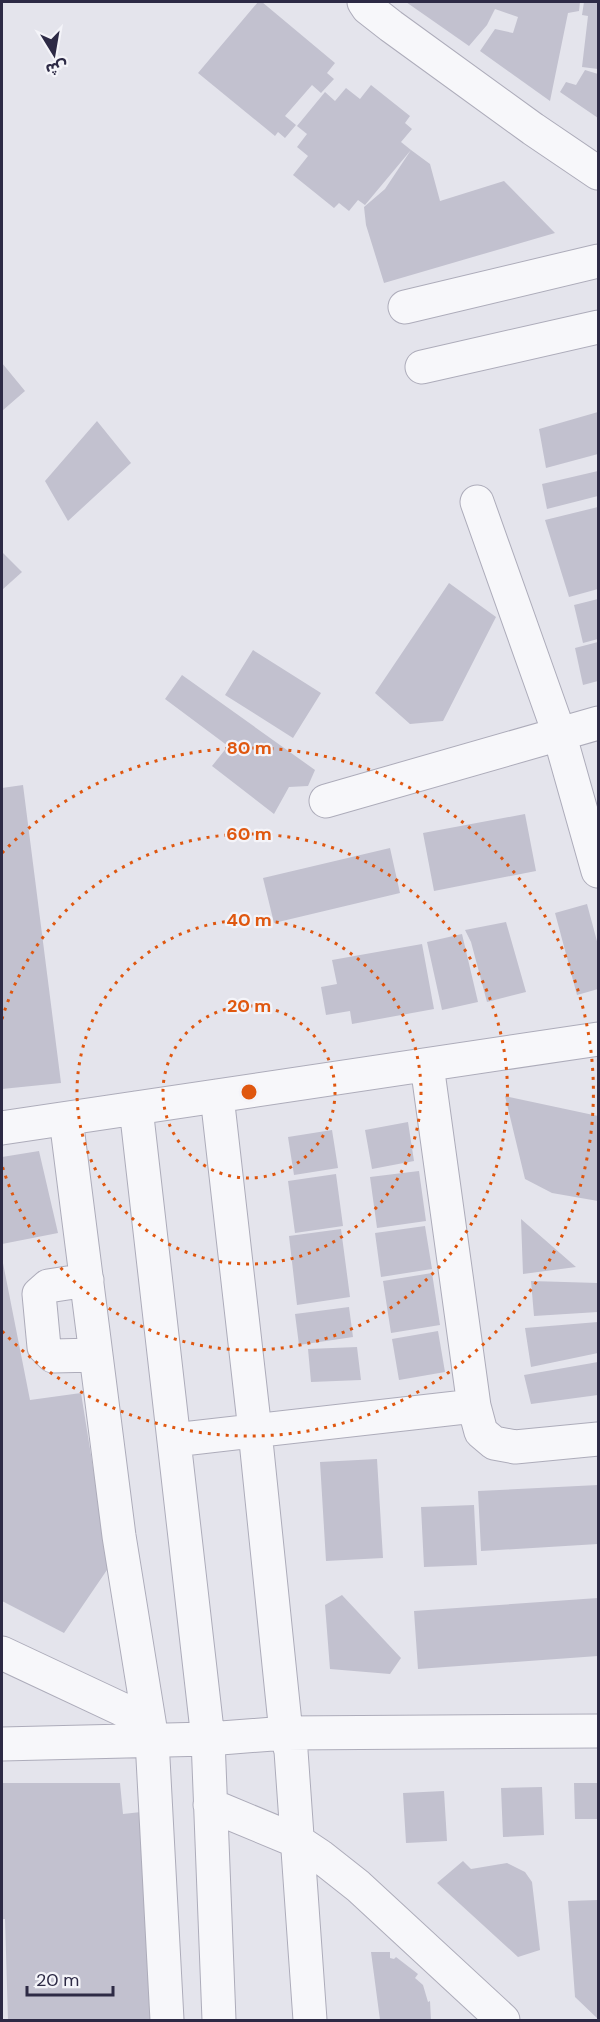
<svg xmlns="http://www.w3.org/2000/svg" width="600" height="2022" font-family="'DM Sans','Noto Sans Arabic',sans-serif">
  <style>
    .building { fill: #c2c1cf }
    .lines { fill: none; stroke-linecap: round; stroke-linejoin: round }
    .minor-casing { stroke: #adacba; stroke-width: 35 }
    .minor { stroke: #f7f7fa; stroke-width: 33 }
    .ring { fill: none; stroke: #df570f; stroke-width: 3; stroke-dasharray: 3 6 }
    .centre { fill: #df570f; stroke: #f4f4f9; stroke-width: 3 }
    .ring-label { font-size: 18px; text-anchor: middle; font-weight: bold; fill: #df570f; stroke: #f4f4f9; stroke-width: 4.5; stroke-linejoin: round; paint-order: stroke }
  </style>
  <rect width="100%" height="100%" fill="#e4e4ec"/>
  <path class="building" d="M258,2H262L335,63L327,73L334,79L321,93L312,85L285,116L296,125L285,138L278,132L275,136L198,73Z
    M406,2H580L579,11L568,13L550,101L480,51L495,29L513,33L518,17L495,9L487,25L469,46Z
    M584,2H598V69L582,67L588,16L582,15Z
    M585,70L598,74V118L560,92L566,82L576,85Z
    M371,85L410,116L405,123L412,129L401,142L411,150L365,205L358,200L349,211L339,203L334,208L293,175L308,156L297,147L307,134L297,126L325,92L335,101L346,88L360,99Z
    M411,150L430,164L440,201L504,181L555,233L384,283L366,225L364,207L385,189Z
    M2,363L25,391L2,411Z
    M598,412V454L546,468L539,429Z
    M97,421L131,463L68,521L45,481Z
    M598,471V496L547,509L542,484Z
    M598,507V589L569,597L545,520Z
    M2,552L22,572L2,590Z
    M449,583L496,617L443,721L410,724L375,693Z
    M598,599V639L583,643L574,605Z
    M598,642V681L583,685L575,648Z
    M253,650L321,693L293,738L225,695Z
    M182,675L315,770L308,786L289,787L274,814L212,766L228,746L165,699Z
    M23,785L61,1083L2,1089V788Z
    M525,814L536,871L434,891L423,833Z
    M390,848L400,893L274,923L263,878Z
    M587,904L598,945V989L577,995L555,913Z
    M506,922L526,992L487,1002L471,942L465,930Z
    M462,934L478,1002L442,1010L427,942Z
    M422,944L434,1009L352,1024L350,1011L326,1015L321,987L337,984L332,960Z
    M505,1096L598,1116V1201L552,1193L525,1179Z
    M408,1122L414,1161L372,1169L365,1130Z
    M332,1130L338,1168L294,1175L288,1137Z
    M39,1151L58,1233L2,1244V1157Z
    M419,1171L426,1221L377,1228L370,1177Z
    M336,1174L343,1226L295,1233L288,1181Z
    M521,1219L576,1267L523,1274Z
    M425,1226L432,1269L381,1277L375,1233Z
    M341,1229L350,1297L297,1305L289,1236Z
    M2,1258L30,1400L81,1393L109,1567L64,1633L2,1601Z
    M432,1273L440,1325L391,1333L383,1281Z
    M531,1281L598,1283V1312L534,1316Z
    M349,1307L353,1337L299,1345L295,1314Z
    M598,1322V1353L531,1367L525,1328Z
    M438,1331L445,1372L399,1380L392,1339Z
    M357,1347L361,1380L311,1382L308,1349Z
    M598,1362V1395L531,1404L524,1375Z
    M377,1459L383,1558L326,1561L320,1462Z
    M598,1485V1544L481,1551L478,1491Z
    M474,1505L477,1565L424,1567L421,1507Z
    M342,1595L401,1658L390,1674L330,1669L325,1605Z
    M598,1598V1656L418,1669L414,1611Z
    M2,1783H120L123,1814L141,1812L152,2020H8L5,1919H2Z
    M574,1783H598V1819H575Z
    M542,1787L544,1835L503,1837L501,1788Z
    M444,1791L447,1841L406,1843L403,1793Z
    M463,1861L471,1869L507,1863L525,1872L532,1882L540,1950L518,1957L437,1883Z
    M598,1900V2019L575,1997L568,1901Z
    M371,1952H390V1958L394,1959L396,1957L418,1974L415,1978L423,1985L428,2002L430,2001L431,2020H380Z"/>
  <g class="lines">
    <defs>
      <path id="minor" d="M364,2L368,8L391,26L533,129L598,173
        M405,307L598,261
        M422,367L598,327
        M477,502L559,733L598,871
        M326,801L598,723
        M427,1065L474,1406L481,1432L494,1443L515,1447L598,1439
        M217,1096L255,1431L286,1733L291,1751L310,2020
        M136,1108L208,1739L219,2020
        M66,1119L119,1536L152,1740L167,2020
        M2,1128L598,1039
        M87,1280L48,1286L39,1294L44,1347L53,1356L96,1355
        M174,1440L474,1406
        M2,1653L149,1722
        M2,1744L208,1739L286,1733L598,1731
        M210,1805L299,1842L320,1856L358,1886L503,2020"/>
    </defs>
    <use href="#minor" class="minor-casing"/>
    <use href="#minor" class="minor"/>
  </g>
  <g class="ring">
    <circle cx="249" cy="1092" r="86"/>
    <circle cx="249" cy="1092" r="172"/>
    <path d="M2 1019A258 258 0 1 1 2 1165"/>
    <path d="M2 853A344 344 0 1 1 2 1331"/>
  </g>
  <circle cx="249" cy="1092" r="9" class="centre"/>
  <g class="ring-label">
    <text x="249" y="754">80 m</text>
    <text x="249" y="840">60 m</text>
    <text x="249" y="926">40 m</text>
    <text x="249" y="1012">20 m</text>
  </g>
  <rect width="600" height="2022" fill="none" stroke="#2d2a45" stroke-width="6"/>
  <g transform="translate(54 54) rotate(169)" stroke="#f4f4f9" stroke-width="4.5" paint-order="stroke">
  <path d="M0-4.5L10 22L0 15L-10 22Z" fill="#2d2a45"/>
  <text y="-9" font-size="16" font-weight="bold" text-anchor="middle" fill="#2d2a45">ش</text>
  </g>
  <path d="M27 1986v9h86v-9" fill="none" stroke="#2d2a45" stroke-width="3"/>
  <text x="36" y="1986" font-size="18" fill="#2d2a45" stroke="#f4f4f9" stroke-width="4.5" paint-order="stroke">20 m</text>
</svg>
